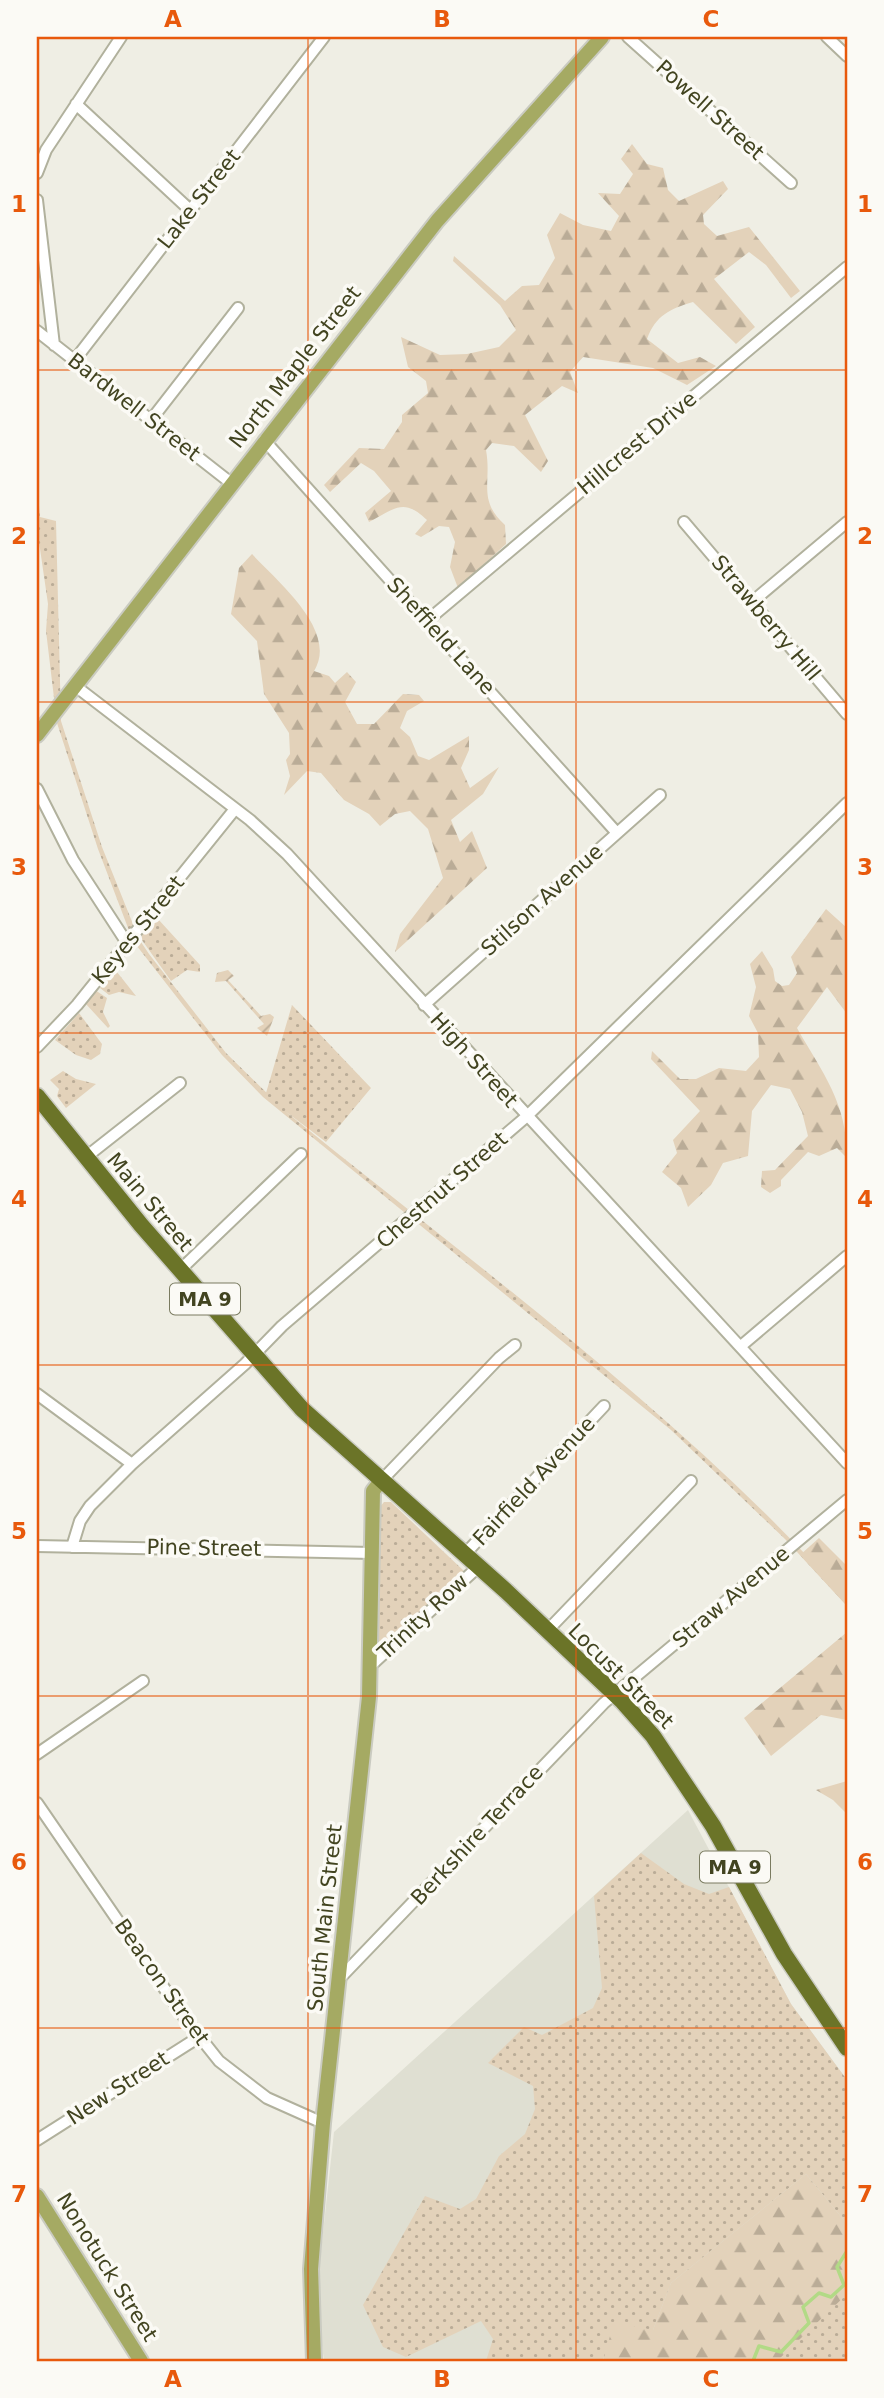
<svg xmlns="http://www.w3.org/2000/svg" width="884" height="2398" font-family="'DejaVu Sans',sans-serif">
  <style>
    .built { fill: #dfdfd2 }
    .grass { fill: url(#grass-dots) }
    .forest { fill: url(#forest-firs) }
    .garden { fill: url(#garden-furrows) }
    .lines { fill: none; stroke-linecap: round; stroke-linejoin: round }
    .stream { stroke: #b2da86; stroke-width: 3.5 }
    .minor-casing { stroke: #b1b19d; stroke-width: 14 }
    .major-casing { stroke: #cacbc1; stroke-width: 18 }
    .highway-casing { stroke: #cacbc1; stroke-width: 19 }
    .minor { stroke: #fff; stroke-width: 10 }
    .major { stroke: #a5aa63; stroke-width: 14 }
    .highway { stroke: #6b7428; stroke-width: 16 }
    .grid { fill: none; stroke: #e8590c; stroke-width: 2; stroke-opacity: 0.55 }
    .labels { text-anchor: middle; dominant-baseline: central; stroke-width: 7; stroke-linejoin: round; paint-order: stroke }
    .shield { fill: #fbfaf5; stroke: #7a7b60; stroke-width: 2 }
    .shield-label { font-size: 19px; font-weight: bold; fill: #424420 }
    .street-label { font-size: 21px; fill: #424420; stroke: #fbfaf5 }
    .neatline { fill: none; stroke: #e8590c; stroke-width: 2.5 }
    .grid-label { font-size: 23px; text-anchor: middle; font-weight: bold; fill: #e8590c }
  </style>
  <defs>
    <pattern id="grass-dots" width="8" height="8" patternUnits="userSpaceOnUse" patternTransform="scale(1.75)"><rect width="8" height="8" fill="#e3d2ba"/><path d="M2 2h.1M6 6h.1" fill="none" stroke="#baac97" stroke-width="1.8" stroke-linecap="round"/></pattern>
    <pattern id="forest-firs" width="22" height="20" patternUnits="userSpaceOnUse" patternTransform="scale(1.75)"><rect width="22" height="20" fill="#e3d2ba"/><path d="M5 1l3.5 6h-7zM16 11l3.5 6h-7z" fill="#baac97"/></pattern>
    <pattern id="garden-furrows" width="10" height="10" patternUnits="userSpaceOnUse" patternTransform="scale(1.75)"><rect width="10" height="10" fill="#e3d2ba"/><path d="M-1 1l2-2M0 10L10 0M9 11l2-2" fill="none" stroke="#baac97"/></pattern>
  </defs>
  <rect width="100%" height="100%" fill="#efeee4"/>
  <path class="built" d="M688,1810L791,2004L847,2080V2361H324L316,2297L334,2132Z"/>
  <path class="grass" d="M37,483L40,517L56,521L61,721L102,847L139,939L149,954L226,1053L274,1100L266,1093L292,1005L371,1088L326,1142L285,1111C477,1267 681,1414 847,1599V1606L785,1539L671,1430L263,1097L222,1055L133,941L98,849L57,723L46,631L48,604L37,528Z
    M158,919L200,965V972L187,970L171,981L139,936L151,921Z
    M117,968V972L136,996L119,992L109,995L100,988Z
    M95,990L107,998L103,1012L110,1026L108,1028L85,1003Z
    M79,1013L102,1044L100,1054L91,1060L76,1055L55,1040Z
    M63,1071L76,1079L96,1084L66,1108L57,1096L59,1089L50,1080Z
    M384,1502H391L464,1571L384,1648L378,1641L379,1508Z
    M641,1853L684,1884L709,1894L729,1887L791,2004L847,2080V2224L806,2174L671,2283L653,2330L603,2358V2361H486L493,2339L481,2321L406,2357L383,2347L363,2305L425,2196L460,2209L476,2199L499,2156L525,2134L535,2109L533,2086L488,2063L524,2027L542,2035L593,2008L602,1988L594,1896Z
    M847,2291V2361H776Z"/>
  <path class="forest" d="M632,144L647,164L663,168L668,190L679,201L723,181L728,189L703,215L704,224L717,236L749,227L800,291L791,298L766,265L749,252L714,279L755,327L736,344L693,302C670,309 656,315 647,339L678,363L700,357L716,366L687,385L653,368L583,357L570,372L578,393L562,386L525,415L548,461L541,472L514,446L492,443L486,450C492,482 477,500 505,525L506,544L458,588L450,567L455,542L449,527L439,526L421,537L415,534L427,520C403,497 395,509 369,522L365,513L391,491L374,471L361,463L330,492L324,485L359,448L384,449L402,422V415L428,393L426,381L408,367L401,337L440,355L467,354L499,347L516,330L500,305L453,261L454,256L505,301L522,286L539,285L555,258L547,235L560,213L583,225L611,231L619,216L598,193L620,194L633,174L621,159Z
    M252,554C277,581 339,631 314,671L329,676L335,683L347,672L356,682L345,702L357,724H374L403,694L419,695L424,701L407,711L400,728L410,737L418,756L429,760L469,736V750L461,768L470,788L499,767L483,794L451,820L460,842L472,831L487,868L395,952L400,934L443,878L428,829L410,811L395,814L380,826L369,814L344,800L321,773L307,771L284,795L290,776L286,760L290,754L289,733L264,694L257,641L231,614L239,568Z
    M826,909L847,928V1014L827,987L797,1028C823,1074 847,1102 847,1158L837,1148L819,1156L808,1152L781,1180V1186L770,1193L761,1187L762,1171L775,1170L808,1136L802,1112L790,1089L771,1085L752,1111L748,1156L723,1163L711,1185L688,1207L681,1188L662,1172L677,1153L673,1140L700,1111L651,1059L652,1051L680,1079H696L719,1068L746,1071L759,1057L758,1033L749,1016L756,987L750,964L762,951L773,969L775,981L782,986L789,985L797,973L791,957Z
    M819,1538L847,1566V1606L800,1555Z
    M847,1632V1720L821,1715L771,1756L744,1718Z
    M847,1781V1814L833,1800L816,1790Z
    M806,2174L847,2224V2294L777,2361H603L614,2322L653,2330L671,2283Z"/>
  <path class="garden" d="M228,970L234,976L228,980L261,1016L270,1014L274,1017L267,1036L257,1028L264,1024L226,981L215,982L217,973Z"/>
  <g class="lines">
    <path class="stream" d="M753,2361L759,2346L781,2352L809,2323L803,2307L819,2293L831,2297L844,2285L837,2267L847,2251"/>
    <defs>
      <path id="minor" d="M628,37L791,183
        M827,37L847,56
        M76,104L190,210
        M37,173L46,150L121,37
        M37,200L54,345
        M37,331L231,483
        M74,361L324,37
        M151,420L238,308
        M264,440L617,833
        M684,522L847,714
        M752,602L847,522
        M428,620L847,267
        M74,685L250,820L287,854L847,1463
        M37,789L73,860L127,943
        M424,1005L660,795
        M37,1047L77,1005L235,809
        M86,1157L180,1083
        M180,1270L301,1154
        M741,1346L847,1256
        M37,1394L132,1464
        M381,1481L499,1358L515,1345
        M37,1546L372,1553
        M72,1547L80,1521L90,1506L132,1464L245,1364L282,1326L526,1117L847,803
        M464,1555L604,1406
        M547,1631L691,1481
        M368,1668L478,1567
        M37,1754L143,1681
        M37,1803L184,2017L219,2061L267,2098L323,2123
        M341,1977L604,1703L847,1500
        M37,2140L199,2037"/>
      <path id="major" d="M37,735L437,221L602,37
        M37,2196L141,2361
        M314,2361L311,2269L323,2123L369,1697L373,1491L381,1481"/>
      <path id="highway" d="M37,1096L141,1225L302,1409L506,1591L622,1701L653,1736L713,1826L784,1954L847,2048"/>
    </defs>
    <use href="#minor" class="minor-casing"/>
    <use href="#major" class="major-casing"/>
    <use href="#highway" class="highway-casing"/>
    <use href="#minor" class="minor"/>
    <use href="#major" class="major"/>
    <use href="#highway" class="highway"/>
  </g>
  <path class="grid" d="M308,37V2361M576,37V2361M37,370H847M37,702H847M37,1033H847M37,1365H847M37,1696H847M37,2028H847"/>
  <g class="labels">
    <g class="shield">
      <rect x="170" y="1283.5" width="70" height="31" rx="5"/>
      <rect x="700" y="1851.5" width="70" height="31" rx="5"/>
    </g>
    <g class="shield-label">
      <text x="205" y="1299">MA 9</text>
      <text x="735" y="1867">MA 9</text>
    </g>
    <g class="street-label">
      <text transform="translate(710 110) rotate(42)">Powell Street</text>
      <text transform="translate(199 199) rotate(-52)">Lake Street</text>
      <text transform="translate(295 367) rotate(-52)">North Maple Street</text>
      <text transform="translate(134 407) rotate(38)">Bardwell Street</text>
      <text transform="translate(637 443) rotate(-40)">Hillcrest Drive</text>
      <text transform="translate(766 618) rotate(50)">Strawberry Hill</text>
      <text transform="translate(441 636) rotate(48)">Sheffield Lane</text>
      <text transform="translate(542 900) rotate(-42)">Stilson Avenue</text>
      <text transform="translate(138 930) rotate(-51)">Keyes Street</text>
      <text transform="translate(474 1060) rotate(48)">High Street</text>
      <text transform="translate(442 1190) rotate(-41)">Chestnut Street</text>
      <text transform="translate(150 1202) rotate(50)">Main Street</text>
      <text transform="translate(534 1481) rotate(-47)">Fairfield Avenue</text>
      <text transform="translate(204 1548) rotate(1)">Pine Street</text>
      <text transform="translate(731 1597) rotate(-40)">Straw Avenue</text>
      <text transform="translate(423 1617) rotate(-43)">Trinity Row</text>
      <text transform="translate(621 1676) rotate(45)">Locust Street</text>
      <text transform="translate(477 1835) rotate(-47)">Berkshire Terrace</text>
      <text transform="translate(325 1918) rotate(-84)">South Main Street</text>
      <text transform="translate(162 1982) rotate(55)">Beacon Street</text>
      <text transform="translate(118 2088) rotate(-33)">New Street</text>
      <text transform="translate(107 2267) rotate(58)">Nonotuck Street</text>
    </g>
  </g>
  <rect width="884" height="2398" fill="none" stroke="#fbfaf5" stroke-width="77"/>
  <rect x="38" y="38" width="808" height="2322" class="neatline"/>
  <g class="grid-label">
    <text x="173" y="27">A</text>
    <text x="442" y="27">B</text>
    <text x="711" y="27">C</text>
    <text x="19" y="212">1</text>
    <text x="865" y="212">1</text>
    <text x="19" y="544">2</text>
    <text x="865" y="544">2</text>
    <text x="19" y="875">3</text>
    <text x="865" y="875">3</text>
    <text x="19" y="1207">4</text>
    <text x="865" y="1207">4</text>
    <text x="19" y="1539">5</text>
    <text x="865" y="1539">5</text>
    <text x="19" y="1870">6</text>
    <text x="865" y="1870">6</text>
    <text x="19" y="2202">7</text>
    <text x="865" y="2202">7</text>
    <text x="173" y="2387">A</text>
    <text x="442" y="2387">B</text>
    <text x="711" y="2387">C</text>
  </g>
</svg>
